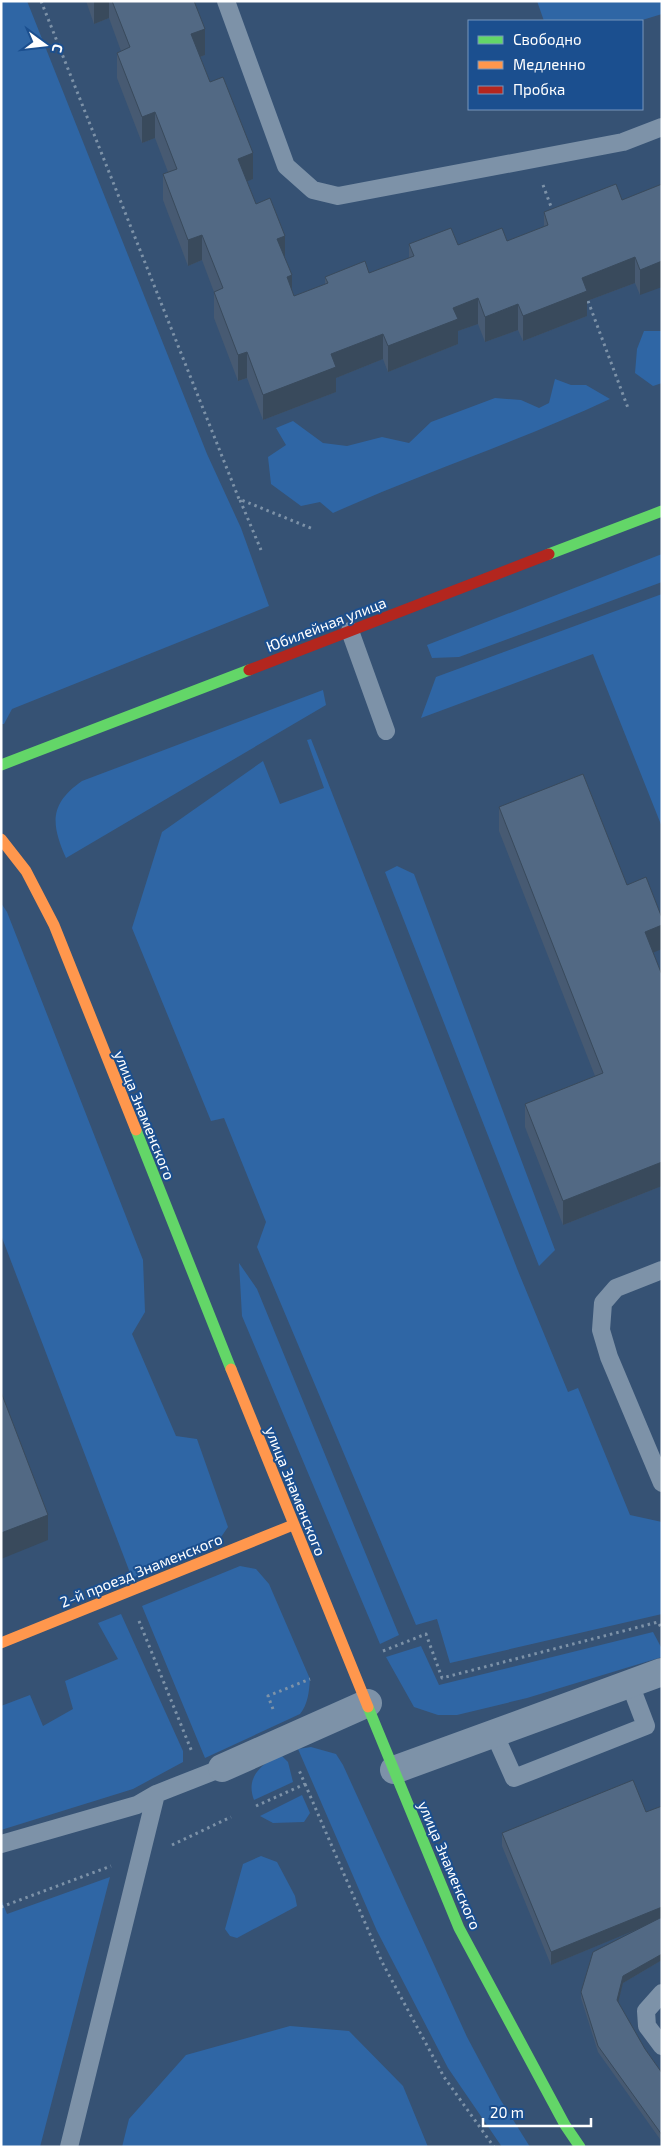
<svg xmlns="http://www.w3.org/2000/svg" width="663" height="2148" font-family="'Exo 2',sans-serif">
  <style>
    .green { fill: #2f66a5 }
    .lines { fill: none; stroke-linecap: round; stroke-linejoin: round }
    .path { stroke: #7d92a8; stroke-width: 3; stroke-dasharray: 2.5 4; stroke-linecap: butt }
    .lane { stroke: #7d92a8; stroke-width: 18 }
    .street { stroke: #7d92a8; stroke-width: 28 }
    .fast { stroke: #63d668; stroke-width: 11 }
    .slow { stroke: #ff974d; stroke-width: 11 }
    .jam { stroke: #b3261e; stroke-width: 11 }
    .wall { fill: #475a72 }
    .shaded-wall { fill: #394a5c }
    .building { fill: #526984; stroke: #394a5c }
    .labels { text-anchor: middle; dominant-baseline: central; stroke-width: 4; stroke-linejoin: round; paint-order: stroke }
    .street-label { font-size: 15px; fill: #fff; stroke: #1b4f8f }
  </style>
  <rect width="100%" height="100%" fill="#365274"/>
  <path class="green" d="M1,1H27L207,454L241,528L269,606L12,709L4,724H1Z
    M537,1H662V14L639,21H544Z
    M644,331H662V383L653,386L635,373L637,349Z
    M555,379L571,385H586L610,399C520,441 424,472 333,513L320,502L301,506L271,484L268,457L286,445L276,428L293,421L323,443L347,446L382,437L409,443L431,422L495,398L521,400L539,408L549,403Z
    M662,554V582L459,657L432,658L427,645Z
    M662,594V827L593,654L421,718L436,677Z
    M323,690L326,705L66,858C51,824 49,804 82,781Z
    M311,739L518,1271L568,1392L578,1388L630,1515L662,1522V1614L450,1663L437,1619L416,1625L257,1247L266,1222L224,1118L211,1121L132,928L162,832L263,761L280,804L324,788L307,740Z
    M397,866L414,874L555,1250L539,1266L385,872Z
    M1,903L7,912L143,1260L145,1312L132,1334L176,1436L197,1439L228,1527L219,1540L132,1578L1,1235Z
    M239,1263L257,1289L399,1635L380,1644L242,1316Z
    M240,1566L256,1569L269,1584L310,1679C309,1692 308,1704 300,1714L205,1758L142,1606Z
    M121,1614L183,1751V1762L133,1789L1,1830V1706L30,1695L43,1726L73,1709L65,1681L118,1659L98,1623Z
    M653,1632L662,1649V1657L527,1698L457,1715H438L414,1707L386,1657L421,1646L439,1685Z
    M311,1747L336,1754L343,1765L467,2037L500,2099L530,2147H502L448,2068L377,1931L298,1749Z
    M281,1755L288,1762L293,1782L254,1800C245,1777 262,1763 281,1755Z
    M302,1795L310,1813L304,1822L273,1823L260,1816Z
    M261,1856L277,1862L295,1896L297,1906L237,1938L230,1936L225,1929L243,1864Z
    M110,1877L40,2147H1V1899L7,1914Z
    M290,2026L349,2031L403,2086L428,2147H122L129,2119L186,2055Z"/>
  <g class="lines">
    <path class="path" d="M41,1L239,499L313,529
      M543,185L553,212
      M588,301L628,408
      M240,500L261,550
      M139,1621L192,1752
      M383,1651L426,1634L442,1678L658,1622L662,1629
      M273,1709L268,1696L310,1679
      M305,1784L382,1962L444,2077L494,2147
      M256,1806L305,1784L299,1770
      M172,1845L231,1817
      M1,1907L111,1866"/>
    <path class="lane" d="M226,1L286,166L313,190L338,196L623,142L662,127
      M350,631L386,731
      M662,1270L616,1288L603,1303L601,1330L609,1357L662,1483
      M494,1733L514,1778L646,1726L630,1684
      M1,1844L137,1805L156,1794
      M662,1993L646,2011L647,2026L662,2046
      M69,2147L156,1794L222,1768"/>
    <path class="street" d="M222,1768L368,1703
      M394,1770L662,1672"/>
    <path class="fast" d="M549,554L662,511
      M1,765L249,670
      M136,1130L231,1369
      M368,1707L459,1928L565,2125L580,2147"/>
    <path class="slow" d="M1,839L26,871L54,925L136,1130
      M231,1369L368,1707
      M1,1643L293,1525"/>
    <path class="jam" d="M249,670L549,554"/>
  </g>
  <path class="wall" d="M86,1H194L205,55L200,57L210,82L253,179L247,181L256,204L285,258L292,290L294,296L325,284V277L369,273L409,258V244L458,245L507,241L544,227V212L622,200L662,184L640,295L635,283L587,301V316L523,341L518,330L485,342L478,324L458,331V344L388,372L383,359L336,378V392L263,420L247,378L238,381L214,318V292L202,260L188,266L163,200V174L168,172L155,138L142,143L117,78V53L121,51L109,18L94,24Z
    M499,807L627,885L662,918V949L653,952L662,975V1186L563,1225L525,1127V1104L595,1076L499,831Z
    M662,1806V1960L623,1983L618,2002L645,2049L662,2073V2142L598,2052L581,1998V1992L640,1928L551,1965L502,1846V1833L646,1812Z"/>
  <path class="shaded-wall" d="M94,1H109V18L94,24Z
    M205,29V55L191,60V34Z
    M155,112V138L142,143V117Z
    M253,153V179L238,185V159Z
    M202,235V260L188,266V240Z
    M285,236V262L277,239Z
    M635,257V283L587,301V316L523,341V316L582,278Z
    M662,261V287L640,295V270Z
    M292,275V301L287,277Z
    M478,298V324L458,331V344L388,372V346L453,308Z
    M518,304V330L485,342V317Z
    M383,334V359L336,378V392L263,420V395L331,354Z
    M247,352V378L238,381V355Z
    M662,925V949L645,956V932Z
    M662,1162V1186L563,1225V1201Z
    M48,1515V1540L1,1559V1533Z
    M662,1907V1919L551,1965V1952Z
    M662,1954V1960L623,1983L617,2007V2000L623,1976Z"/>
  <path class="building" d="M112,1H194L205,29L191,34L210,82L223,77L253,153L238,159L256,204L270,198L285,236L277,239L292,275L287,277L294,296L328,283L325,277L365,261L369,273L414,256L409,244L451,228L458,245L502,228L507,241L548,225L544,212L616,184L622,200L662,184V261L640,270L635,257L582,278L587,291L523,316L518,304L485,317L478,298L453,308L458,319L388,346L383,334L331,354L336,367L263,395L247,352L238,355L214,292L223,288L202,235L188,240L163,174L177,169L155,112L142,117L117,53L130,47Z
    M583,774L627,885L646,877L662,918V925L645,932L662,975V1162L563,1201L525,1104L603,1073L499,807Z
    M1,1392L48,1515L1,1533Z
    M633,1780L646,1812L662,1806V1907L551,1952L502,1833Z
    M660,1918H662V1954L623,1976L617,2000L645,2049L662,2073V2135L598,2046L581,1992L593,1952Z"/>
  <g class="labels">
    <g class="street-label">
      <text transform="translate(326 624) rotate(-21)">Юбилейная улица</text>
      <text transform="translate(145 1115) rotate(68)">улица Знаменского</text>
      <text transform="translate(296 1491) rotate(68)">улица Знаменского</text>
      <text transform="translate(141 1570) rotate(-22)">2-й проезд Знаменского</text>
      <text transform="translate(450 1865) rotate(67)">улица Знаменского</text>
    </g>
  </g>
  <rect width="663" height="2148" fill="none" stroke="#ffffff" stroke-width="5"/>
  <rect x="468" y="20" width="175" height="90" fill="#1b4f8f" stroke="#7695bc"/>
  <rect x="478" y="36" width="25" height="8" fill="#63d668" stroke="#7695bc"/>
  <text x="513" y="45" font-size="15" fill="#ffffff">Свободно</text>
  <rect x="478" y="61" width="25" height="8" fill="#ff974d" stroke="#7695bc"/>
  <text x="513" y="70" font-size="15" fill="#ffffff">Медленно</text>
  <rect x="478" y="86" width="25" height="8" fill="#b3261e" stroke="#7695bc"/>
  <text x="513" y="95" font-size="15" fill="#ffffff">Пробка</text>
  <g transform="translate(45 45) rotate(105)" stroke="#1b4f8f" stroke-width="4" paint-order="stroke">
  <path d="M0-4L9 19L0 12L-9 19Z" fill="#ffffff"/>
  <text y="-8" font-size="14" font-weight="bold" text-anchor="middle" fill="#ffffff">С</text>
  </g>
  <path d="M483 2118v8h108v-8" fill="none" stroke="#ffffff" stroke-width="2.5"/>
  <text x="490" y="2118" font-size="15" fill="#ffffff" stroke="#1b4f8f" stroke-width="4" paint-order="stroke">20 m</text>
</svg>
